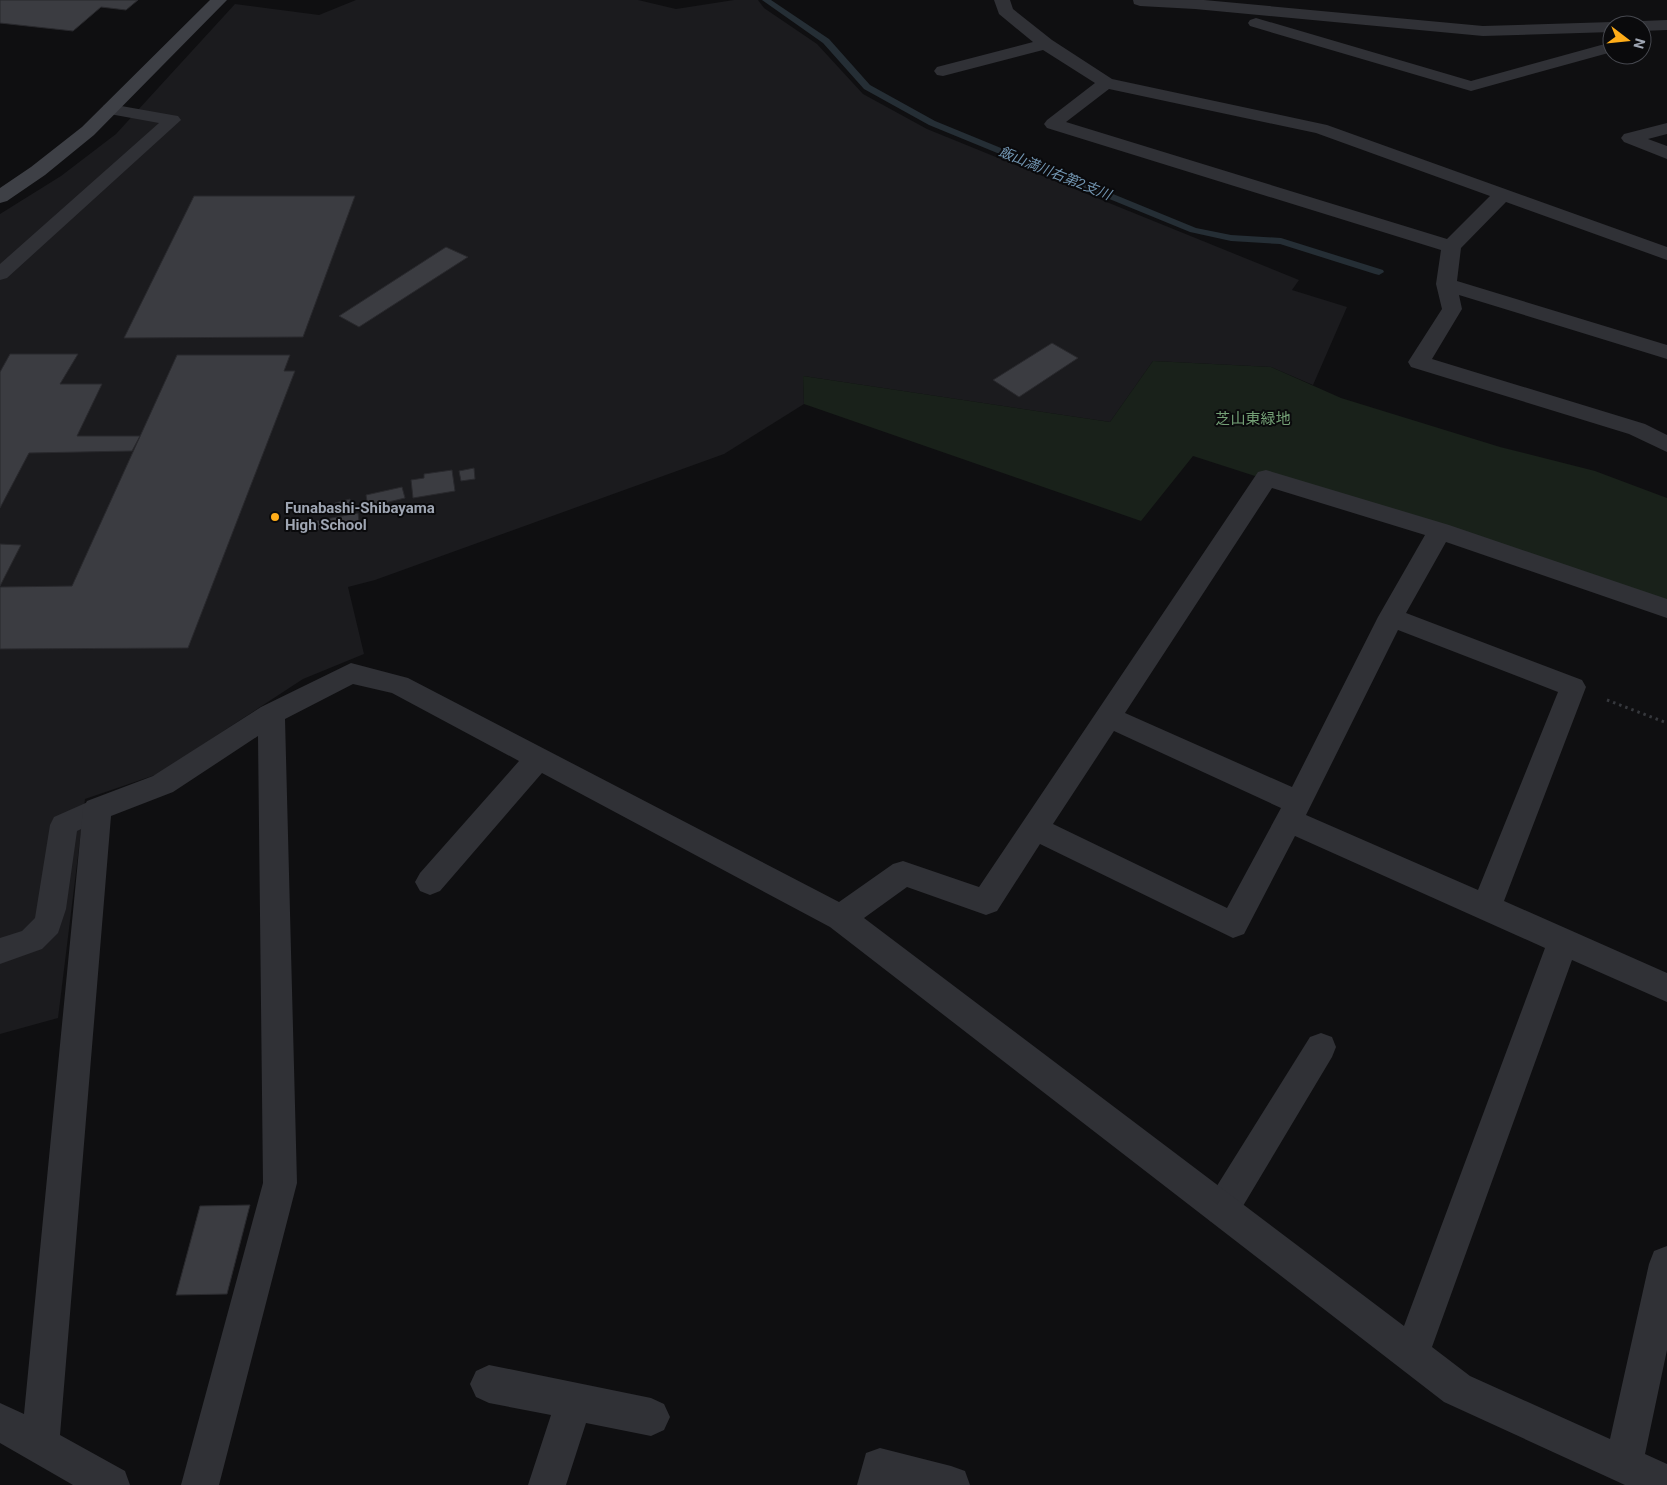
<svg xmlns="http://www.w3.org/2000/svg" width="1667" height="1485" font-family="Roboto,'Noto Sans JP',sans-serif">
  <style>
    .built { fill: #1b1b1e }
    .green { fill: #19211a }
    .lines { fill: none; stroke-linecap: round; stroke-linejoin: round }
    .stream { fill: #252e35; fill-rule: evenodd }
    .building { fill: #3b3c41; stroke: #29292d }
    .path { stroke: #36383d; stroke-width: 3; stroke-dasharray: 2.5 4; stroke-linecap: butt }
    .lane { fill: #303136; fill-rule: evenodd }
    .street { fill: #303136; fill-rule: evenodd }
    .secondary { fill: #3e4046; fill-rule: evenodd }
    .poi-dot { fill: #ffad19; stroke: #0a0a0c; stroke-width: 2 }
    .labels { text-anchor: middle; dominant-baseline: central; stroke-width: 4; stroke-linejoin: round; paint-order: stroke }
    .far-water-label { font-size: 14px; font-style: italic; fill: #7295b1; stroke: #0a0a0c }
    .park-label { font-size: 15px; fill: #74a076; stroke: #0a0a0c }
    .poi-label { font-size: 15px; font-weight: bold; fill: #9fa6b3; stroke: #0a0a0c; text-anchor: start }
  </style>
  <rect width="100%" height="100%" fill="#0f0f11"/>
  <path class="built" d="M356,0H638L676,9L734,0H758L764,8L817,44L863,94L927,129L1299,280L1292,290L1347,307L1313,385L1271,367L1153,361L1110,422L803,376L804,404L724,454L375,580L348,587L364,654L303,679L158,774L85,799L58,1018L0,1034V214L61,176L116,134L235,4L319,15Z"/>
  <path class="green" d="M1153,361L1271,367L1341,398L1500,447L1595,471L1667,498V602L1267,471L1255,476L1193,456L1141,521L804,404L803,376L1110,422Z"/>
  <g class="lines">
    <path class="stream" d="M762,0H771L829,39L870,85L935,121L1196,228L1231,235L1281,238L1383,270L1384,272L1379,275L1375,274L1280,244L1231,241L1190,232L929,125L864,89L823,43Z"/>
  </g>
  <path class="building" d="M0,0H138L126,10L101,7L73,31L0,23Z
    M194,196H355L303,337L124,338Z
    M446,247L468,257L359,327L339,316Z
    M1052,343L1078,358L1019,397L993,380Z
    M10,354H78L60,384H102L77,436H140L132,451L29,453L0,508V372Z
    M177,355H290L284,371H295L188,648L0,649V587L72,586Z
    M474,468L475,479L461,481L459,471Z
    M452,470L455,491L413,498L411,480L424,478V474Z
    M402,487L405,498L368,507L366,495Z
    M350,499L351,506L337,510L335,503Z
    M358,513L359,521L306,532L305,523Z
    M0,544L21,545L0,586Z
    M250,1205L227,1294L176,1295L200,1206Z"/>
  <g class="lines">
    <path class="path" d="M1607,700L1667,723"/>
    <path class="lane" d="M110,104L172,115L178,116L181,120L7,278L0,280V264L159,123L104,113L102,109L104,105Z
      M97,798L107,801L111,809L107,817L77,831L66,909L58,933L42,949L0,964V938L22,931L35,918L50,825L54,817Z
      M1321,1033L1332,1037L1336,1047L1332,1057L1234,1221L1222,1225L1210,1221L1205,1209L1210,1197L1310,1037Z"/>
    <path class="street" d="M994,0H1010L1013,9L1052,40L1112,79L1327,125L1667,247V260L1506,202L1461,248L1457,281L1667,345V359L1459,295L1462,309L1432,359L1645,424L1667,435V452L1629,434L1411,367L1408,362L1442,309L1436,284L1441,250L1047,128L1044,124L1047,120L1095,83L1043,50L943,76L937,75L934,71L937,67L1033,42L999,14ZM1109,89L1316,133L1490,196L1447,239L1066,122Z
      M1133,0H1204L1483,26L1612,22L1619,25H1612V32L1483,36L1195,9L1140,6L1134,4Z
      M1256,18L1471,81L1612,42V52L1471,91L1250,26L1248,23L1250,20Z
      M1667,20V30L1642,31V25H1634L1642,21Z
      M1667,123V134L1648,139L1667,146V159L1624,142L1621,138L1624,134Z
      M1266,470L1449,525L1667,599V618L1446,542L1406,613L1582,680L1586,687L1504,901L1667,973V1002L1572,960L1432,1347L1470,1376L1610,1439L1649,1264L1654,1251L1667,1246V1350L1645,1454L1667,1464V1485H1625L1444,1402L830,927L542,773L440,891L430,895L420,891L415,882L420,873L519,761L392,693L353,684L285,719L297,1183L219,1485H181L263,1183L258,736L173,792L111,816L60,1435L125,1471L130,1485H73L0,1443V1403L24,1414L83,809L87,801L153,776L261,707L351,663L408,678L839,902L893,864L903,861L979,887L1258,472ZM1272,488L1425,535L1378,617L1292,787L1125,713ZM1398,630L1558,692L1478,890L1306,815ZM1114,731L1281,808L1227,908L1053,824ZM1295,836L1545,948L1404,1326L864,918L907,887L986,915L997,911L1040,844L1233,938L1244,934Z
      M489,1365L651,1398L664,1404L670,1417L664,1430L651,1436L586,1423L566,1485H528L551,1415L489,1403L476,1397L470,1384L476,1371Z
      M880,1448L951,1466L965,1471L970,1485H857L866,1453Z"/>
    <path class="secondary" d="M210,0H227L94,135L45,175L7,201L0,203V188L31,167L82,127Z"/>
  </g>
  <circle class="poi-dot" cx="275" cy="517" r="5"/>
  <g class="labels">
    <g class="far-water-label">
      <text transform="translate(1055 173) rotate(22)">飯山満川右第2支川</text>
    </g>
    <g class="park-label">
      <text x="1253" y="419">芝山東緑地</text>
    </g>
    <g class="poi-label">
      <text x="285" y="508">Funabashi-Shibayama<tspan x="285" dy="17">High School</tspan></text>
    </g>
  </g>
  <g transform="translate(1627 40) rotate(106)"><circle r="24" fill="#0a0a0c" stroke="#46484f"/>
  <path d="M0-4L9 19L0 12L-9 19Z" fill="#ffad19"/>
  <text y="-8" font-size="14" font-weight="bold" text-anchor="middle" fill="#9fa6b3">N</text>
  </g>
</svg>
